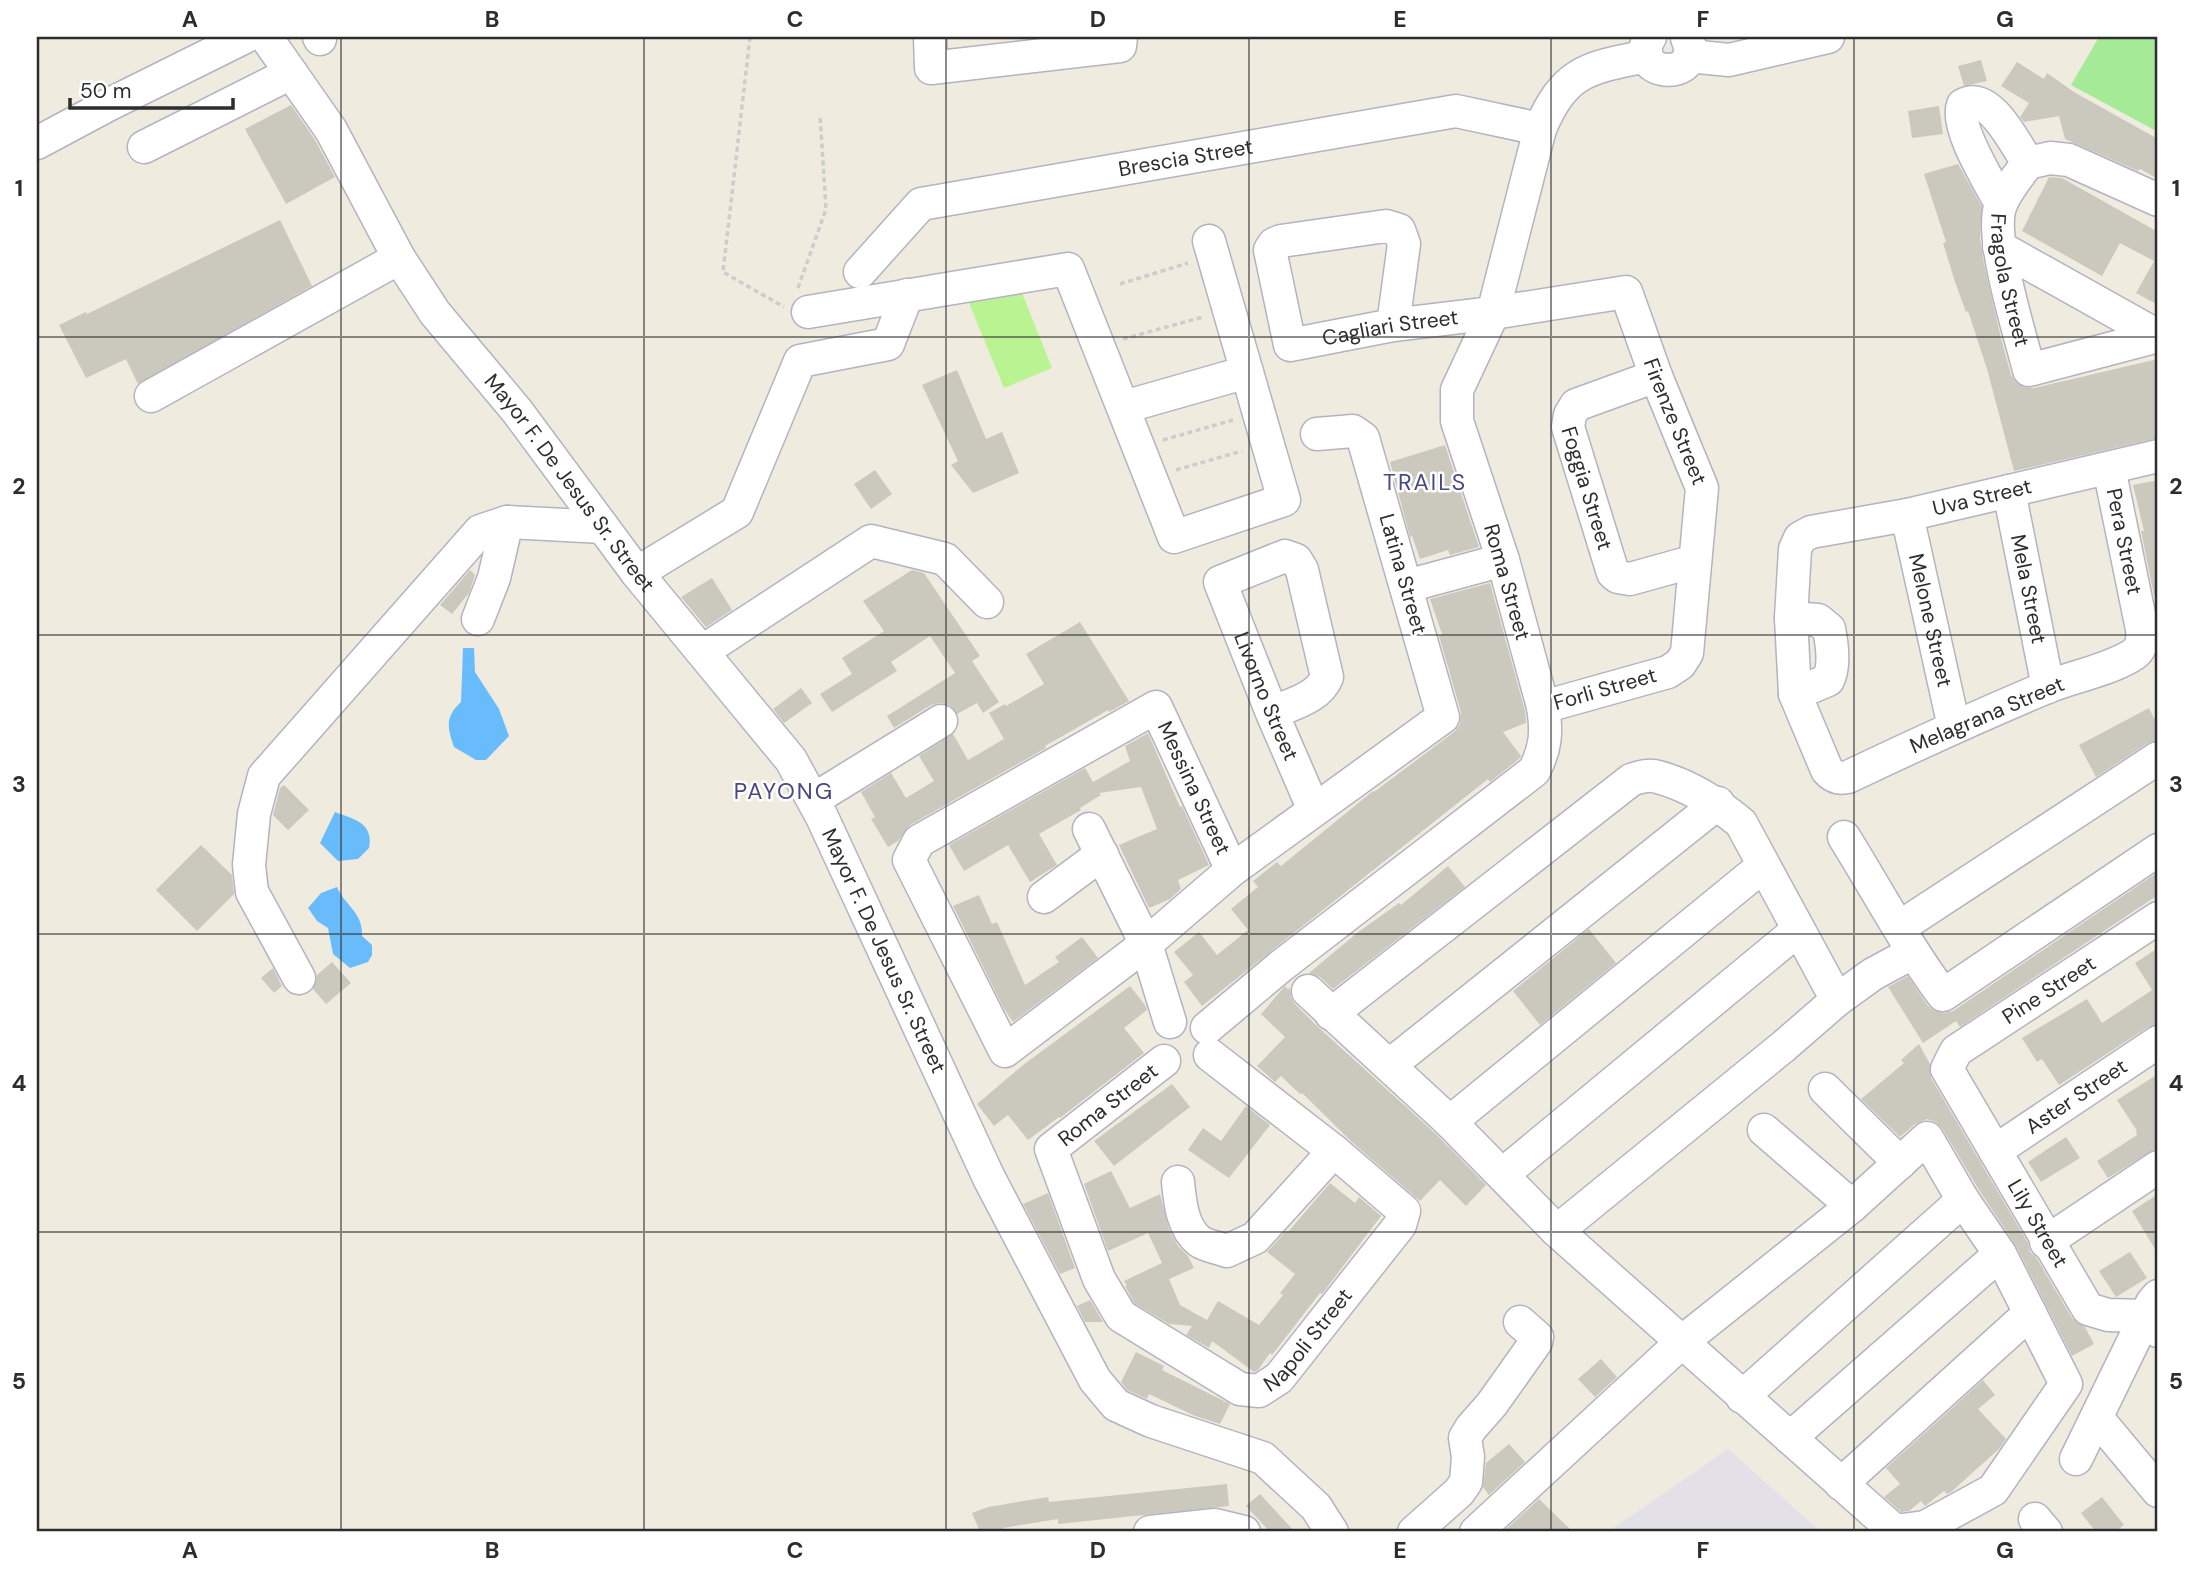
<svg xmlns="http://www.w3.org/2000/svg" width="2195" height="1569" font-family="'DM Sans',sans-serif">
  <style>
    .industrial { fill: #e3e0e8 }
    .green { fill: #a5eb97 }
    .pitch { fill: #baf391 }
    .water { fill: #69bcfb }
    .building { fill: #cbc9bd }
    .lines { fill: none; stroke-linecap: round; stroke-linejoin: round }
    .minor-casing { stroke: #b3b3c2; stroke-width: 35 }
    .path { stroke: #cdcdcd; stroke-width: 3.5; stroke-dasharray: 5 3.5; stroke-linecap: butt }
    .minor { stroke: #fff; stroke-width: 32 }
    .grid { fill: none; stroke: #2d2d2d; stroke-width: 2; stroke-opacity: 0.55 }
    .labels { text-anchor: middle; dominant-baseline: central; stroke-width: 5; stroke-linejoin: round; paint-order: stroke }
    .street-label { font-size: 21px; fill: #2d2d2d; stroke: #fff }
    .neighbourhood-label { font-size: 23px; letter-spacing: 2px; fill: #484984; stroke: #fff }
    .neatline { fill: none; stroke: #2d2d2d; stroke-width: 2.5 }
    .grid-label { font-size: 23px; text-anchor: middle; font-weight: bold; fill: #2d2d2d }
  </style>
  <rect width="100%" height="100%" fill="#f0ebdf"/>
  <path class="industrial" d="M1728,1449L1820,1531L1608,1532Z"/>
  <path class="green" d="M2099,37H2158V132L2071,85Z"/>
  <path class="pitch" d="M1018,283L1052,368L1004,388L969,303Z"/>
  <path class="water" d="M463,648H474L475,672L499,709L509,736L486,760H476L454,747C447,727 445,717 461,702Z
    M335,812C354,819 374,823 369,848L358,859L338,861L320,843Z
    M337,887C346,907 363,912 362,936L372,945V955L368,962L350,968L333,954L328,928L317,921L308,908L321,893Z"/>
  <path class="building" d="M1981,60L1987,81L1964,86L1958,66Z
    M2017,62L2044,79L2047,73L2074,92L2158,139V179L2140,169L2138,171L2065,139L2059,116L2024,122L2020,117L2029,103L2001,86Z
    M291,105L315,140L335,177L286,204L245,129Z
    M1939,106L1943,134L1912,138L1908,111Z
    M1958,164L1982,207L1980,238L1984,264L2001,338L2011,375L2016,382L2024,387L2034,388L2158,359V438L2014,471L1987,369L1968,311L1966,312L1955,282L1943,243L1946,242L1924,174Z
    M2049,177L2062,178L2158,232V305L2136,293L2154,261L2120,243L2102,276L2022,231Z
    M280,220L312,286L138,384L126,359L86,378L59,325L86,312L87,314Z
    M957,370L986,439L1002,432L1019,473L973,493L951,465L958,461L922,385Z
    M1445,445L1479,547L1450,555L1448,550L1420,559L1412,536L1410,537L1390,462Z
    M875,470L892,494L871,509L854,484Z
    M2158,480V595L2154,596L2141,531H2144L2133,485Z
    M470,570L475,575L469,593L452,614L440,605Z
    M912,570L924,573L980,656L972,661L999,702L983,713L977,703L957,714L950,705L940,703L931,705L894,728L887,716L955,673L930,636L891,662L897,671L832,712L820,694L852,674L842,658L884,631L863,601Z
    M712,578L732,610L706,627L681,597Z
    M1490,583L1525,711L1526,723L1503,732L1521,756L1519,759L1490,782L1488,779L1202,1006L1184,982L1193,975L1174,952L1199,932L1217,955L1248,930L1231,909L1258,887L1253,881L1277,862L1281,866L1373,791L1374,792L1454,732L1460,724L1461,712L1439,636L1442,634L1430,599Z
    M1080,622L1129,701L1109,712L1108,710L1045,746L1046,748L910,825L898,841L888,847L871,819L875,817L861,792L891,773L906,798L934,781L919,756L953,734L968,760L1004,739L989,713L1005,704L1006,706L1044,684L1026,654Z
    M801,688L812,703L784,723L773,709Z
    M2149,708L2158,726V740L2148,743L2096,777L2079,745Z
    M1148,733L1180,807L1182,806L1209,865L1178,880L1181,889L1170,899L1149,908L1119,845L1157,829L1141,787L1099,793L1101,795L1080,808L1081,810L1039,834L1057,865L1030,882L1008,845L964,871L949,845L1085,768L1093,782L1130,761L1125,746Z
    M284,785L309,810L288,830L273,815L280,788Z
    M201,845L232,875L234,894L197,931L156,890Z
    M1448,866L1465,887L1333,989L1320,977L1309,973L1357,933L1399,903L1401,905Z
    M2158,872V895L1960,1027L1956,1021L1923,1043L1888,987L1908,976L1928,1006L1935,1011L1944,1013L1953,1011Z
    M979,895L992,924L997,922L1025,985L1059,962L1055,957L1082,937L1098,958L1013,1022L1003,1007L953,906Z
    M1589,929L1616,963L1540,1025L1513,991Z
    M2158,948V1024L2148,1027L2059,1085L2042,1059L2037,1062L2022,1038L2087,999L2102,1023L2152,990L2135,963Z
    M332,962L351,983L326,1004L313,989L317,975Z
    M273,968L282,986L274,993L261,978Z
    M1130,986L1145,1005L1147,1010L1124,1028L1144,1053L1060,1118L1059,1117L1028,1140L1008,1115L994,1126L977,1104L1023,1065Z
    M1285,986L1288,989L1290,988L1291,997L1295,1004L1317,1026L1437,1135L1486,1185L1466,1206L1440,1180L1420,1201L1353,1143L1302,1093L1300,1094L1281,1076L1275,1082L1257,1066L1285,1037L1261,1014Z
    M1919,1044L1930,1064L1931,1078L2028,1243L2030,1252L2036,1257L2072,1318L2085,1327L2094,1344L2072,1356L2016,1246L1979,1190L1942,1128L1936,1122L1927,1119L1915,1124L1900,1137L1861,1099L1904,1063L1901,1060Z
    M2158,1074V1147L2108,1178L2097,1161L2137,1135L2136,1132L2137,1131L2117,1100Z
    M1172,1084L1190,1107L1114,1166L1094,1141Z
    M1246,1106L1270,1125L1229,1178L1188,1150L1203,1128L1221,1141Z
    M2066,1137L2080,1158L2041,1182L2028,1162Z
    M1111,1171L1130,1208L1160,1194L1169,1229L1178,1246L1188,1256L1194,1268L1169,1279L1180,1305L1207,1320L1218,1301L1259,1325L1283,1295L1280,1293L1295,1274L1267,1252L1286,1231L1288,1232L1330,1183L1355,1203L1359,1197L1381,1216L1322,1294L1320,1293L1272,1355L1270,1353L1258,1370L1254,1372L1212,1341L1209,1348L1186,1335L1192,1326L1169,1324L1134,1303L1125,1286H1127L1124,1281L1162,1263L1148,1233L1108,1251L1084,1184Z
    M1048,1193L1075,1268L1060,1274L1023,1204Z
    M2158,1194V1254L2132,1211Z
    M2130,1252L2147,1278L2116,1297L2099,1271Z
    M1090,1300L1103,1322H1085L1077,1306Z
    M1136,1352L1164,1366L1162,1370L1230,1404L1220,1424L1195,1416L1149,1394L1147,1399L1127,1390L1121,1382Z
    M1601,1359L1617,1377L1595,1397L1578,1379Z
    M1983,1380L1995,1395L1978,1409L2006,1439L1999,1449L1951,1492L1947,1494L1944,1491L1925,1506L1921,1501L1909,1511L1901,1512L1884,1497L1900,1484L1886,1468Z
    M1509,1444L1525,1462L1489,1495L1483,1487L1486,1463Z
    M1227,1484L1229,1506L1058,1524V1519L1003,1528L1005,1532H980L972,1513L988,1507L1048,1497L1049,1502Z
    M1260,1494L1295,1532H1270L1246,1506Z
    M2102,1497L2124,1525L2115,1532H2096L2081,1513Z
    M1539,1499L1573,1532H1503Z"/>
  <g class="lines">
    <defs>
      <g id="minor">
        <path id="s1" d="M266,37L331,130L399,258L435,313L517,411L637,573L791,760L822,817L989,1178L1095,1380L1116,1405L1151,1421L1263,1458L1316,1507L1332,1532"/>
        <path d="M319,37L320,39"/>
        <path d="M930,37L931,68L1120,46L1121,37"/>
        <path d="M1650,37C1625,77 1707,84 1687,38"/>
        <path d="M1689,56L1729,60L1828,37"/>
        <path d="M37,143L108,105L245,37"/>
        <path d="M144,147L291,73"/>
        <path id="s2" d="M2158,200L2069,160L2050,158L2028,163C2019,175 2007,189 2001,204C1988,235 2020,333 2029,370L2158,336"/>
        <path d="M2001,204C1990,183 1954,126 1963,105C1990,90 2015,144 2028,163"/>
        <path d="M1999,247L2158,336"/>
        <path id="s3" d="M860,272L921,204L1456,111L1540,129"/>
        <path d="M808,312L1068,269L1174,537L1284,500L1209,241"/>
        <path id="s4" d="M1393,325L1404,244L1399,230L1386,226L1281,241L1274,244L1270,250L1290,345L1393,325L1493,313L1626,292L1656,376L1702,488L1687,653L1680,664L1668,672L1543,707"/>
        <path id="s5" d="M1656,376L1576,405L1570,415L1568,427L1613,573L1618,577L1630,579L1695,561"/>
        <path d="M151,396L399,258"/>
        <path d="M1124,407L1247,372"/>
        <path id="s6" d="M2109,468L2142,629C2143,640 2142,650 2131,656C2106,671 2071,677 2045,688C1978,716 1913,746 1848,777C1839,779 1833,777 1827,770L1795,694L1791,618L1795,549L1800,538L1811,532L1907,515L2158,456"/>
        <path id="s7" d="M2009,491L2048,687"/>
        <path id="s8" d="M1907,515L1954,727"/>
        <path d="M637,573L737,512L800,361L888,344L907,295"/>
        <path d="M1407,586L1503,560"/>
        <path d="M1791,618L1818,620L1829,629C1832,644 1835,667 1828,680L1795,694"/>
        <path d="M478,619L494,578L507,522"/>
        <path d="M703,651L871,541L945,559L987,602"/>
        <path id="s9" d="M1272,713C1291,704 1319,698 1327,677L1302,570L1296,560L1285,556L1220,582L1272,713L1314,810"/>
        <path d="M813,800L941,721"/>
        <path d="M1089,829L1146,944L1170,1022"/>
        <path d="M1844,837C1877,890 1906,945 1943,995L2158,850"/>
        <path d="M1232,870L1156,707L919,841L909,860L1005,1051L1146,944L1232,870L1443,717L1363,438L1353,431L1317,434"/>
        <path d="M1044,897L1102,854"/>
        <path id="s10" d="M2158,918L1956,1051L1947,1069L2088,1309L2108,1315L2145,1316L2158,1331"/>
        <path d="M1900,927L2158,758"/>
        <path d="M299,978L252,892L249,865L254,814L264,776L480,531L507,522L603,527"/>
        <path d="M1308,991L1450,1122L1557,1231L1895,1531L1925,1527L1993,1490L2066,1384L2000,1254L1963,1200L1927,1138L1852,1206L1683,1341L1476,1532"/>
        <path d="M1331,1014L1631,780C1640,777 1649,774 1658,777C1688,785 1718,804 1741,823L1837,1000"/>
        <path d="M1207,1028L1281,966L1534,771C1546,748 1547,732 1543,707L1503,560L1457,421V390L1493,313L1540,129C1565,70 1588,68 1647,56"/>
        <path id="s11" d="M1164,1061L1051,1149L1099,1279L1121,1316L1240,1389L1259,1391L1279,1378L1400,1225L1404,1211L1334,1151L1210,1055"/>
        <path d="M1390,1065L1718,803"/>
        <path d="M1825,1089L1900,1163"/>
        <path d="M1450,1122L1763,866"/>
        <path d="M1764,1130L1852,1206"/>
        <path id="s12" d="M1995,1151L2158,1042"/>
        <path d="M1503,1174L1798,930"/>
        <path d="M1178,1182C1180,1202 1182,1227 1199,1241C1206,1246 1219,1248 1227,1251L1255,1238L1334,1151"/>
        <path d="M1557,1231L1784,1046L1837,1000L1873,974L1912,953"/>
        <path d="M2046,1242L2158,1167"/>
        <path d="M1742,1397L1963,1200"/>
        <path d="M2097,1418L2158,1491"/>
        <path d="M1790,1438L2000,1254"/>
        <path d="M2076,1459L2152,1303L2158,1296"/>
        <path d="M1841,1484L2030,1313"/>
        <path d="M2035,1519L2046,1532"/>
        <path d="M1150,1532L1215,1525L1244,1532"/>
        <path d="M1414,1532L1459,1492L1466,1482L1468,1457L1465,1438L1471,1428L1492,1404L1536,1342L1537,1337L1520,1322"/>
      </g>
    </defs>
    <use href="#minor" class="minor-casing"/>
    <path class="path" d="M750,37L723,272L784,307
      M1120,284L1188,263
      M798,288L826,209L820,116
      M1123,339L1203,317
      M1163,440L1233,420
      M1176,470L1242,451"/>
    <use href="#minor" class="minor"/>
  </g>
  <path class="grid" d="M341,37V1532M644,37V1532M946,37V1532M1249,37V1532M1551,37V1532M1854,37V1532M37,337H2158M37,635H2158M37,934H2158M37,1232H2158"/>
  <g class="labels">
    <g class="street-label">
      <text stroke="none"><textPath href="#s3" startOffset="360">Brescia Street</textPath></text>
      <text stroke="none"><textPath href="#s2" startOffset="266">Fragola Street</textPath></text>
      <text stroke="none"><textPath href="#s4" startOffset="430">Cagliari Street</textPath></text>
      <text stroke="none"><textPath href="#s4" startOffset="807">Firenze Street</textPath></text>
      <text stroke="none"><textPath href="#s1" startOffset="541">Mayor F. De Jesus Sr. Street</textPath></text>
      <text stroke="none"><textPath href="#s5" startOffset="173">Foggia Street</textPath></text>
      <text stroke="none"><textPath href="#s6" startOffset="954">Uva Street</textPath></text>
      <text stroke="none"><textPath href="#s6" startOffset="75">Pera Street</textPath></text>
      <text transform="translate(1403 574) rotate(74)">Latina Street</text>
      <text transform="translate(1507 582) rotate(74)">Roma Street</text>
      <text stroke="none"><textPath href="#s7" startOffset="100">Mela Street</textPath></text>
      <text stroke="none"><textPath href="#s8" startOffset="108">Melone Street</textPath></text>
      <text transform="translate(1605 689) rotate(-16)">Forli Street</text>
      <text stroke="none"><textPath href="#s9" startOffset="394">Livorno Street</textPath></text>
      <text transform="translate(1987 715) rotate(-23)">Melagrana Street</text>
      <text transform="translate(1194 788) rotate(65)">Messina Street</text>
      <text stroke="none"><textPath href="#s1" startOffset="1108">Mayor F. De Jesus Sr. Street</textPath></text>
      <text transform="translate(2049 990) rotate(-33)">Pine Street</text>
      <text stroke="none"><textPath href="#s12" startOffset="98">Aster Street</textPath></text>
      <text transform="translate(1108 1105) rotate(-38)">Roma Street</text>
      <text stroke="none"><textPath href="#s10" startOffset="441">Lily Street</textPath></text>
      <text stroke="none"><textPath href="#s11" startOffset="555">Napoli Street</textPath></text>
    </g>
    <g class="neighbourhood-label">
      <text x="1425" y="482">TRAILS</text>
      <text x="784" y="791">PAYONG</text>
    </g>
  </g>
  <rect width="2195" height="1569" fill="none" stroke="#ffffff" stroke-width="77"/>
  <path d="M70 98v10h163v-10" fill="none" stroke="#2d2d2d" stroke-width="3.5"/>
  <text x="80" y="98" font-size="21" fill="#2d2d2d" stroke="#ffffff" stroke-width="5" paint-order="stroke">50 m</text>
  <rect x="38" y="38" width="2118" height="1492" class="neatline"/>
  <g class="grid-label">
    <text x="190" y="27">A</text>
    <text x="492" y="27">B</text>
    <text x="795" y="27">C</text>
    <text x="1098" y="27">D</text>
    <text x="1400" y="27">E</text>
    <text x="1703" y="27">F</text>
    <text x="2005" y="27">G</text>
    <text x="19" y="196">1</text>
    <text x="2176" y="196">1</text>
    <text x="19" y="494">2</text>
    <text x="2176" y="494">2</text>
    <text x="19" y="792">3</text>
    <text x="2176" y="792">3</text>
    <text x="19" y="1091">4</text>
    <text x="2176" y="1091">4</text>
    <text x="19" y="1389">5</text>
    <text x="2176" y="1389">5</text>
    <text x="190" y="1558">A</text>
    <text x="492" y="1558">B</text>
    <text x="795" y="1558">C</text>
    <text x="1098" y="1558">D</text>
    <text x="1400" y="1558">E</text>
    <text x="1703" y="1558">F</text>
    <text x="2005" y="1558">G</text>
  </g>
</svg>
